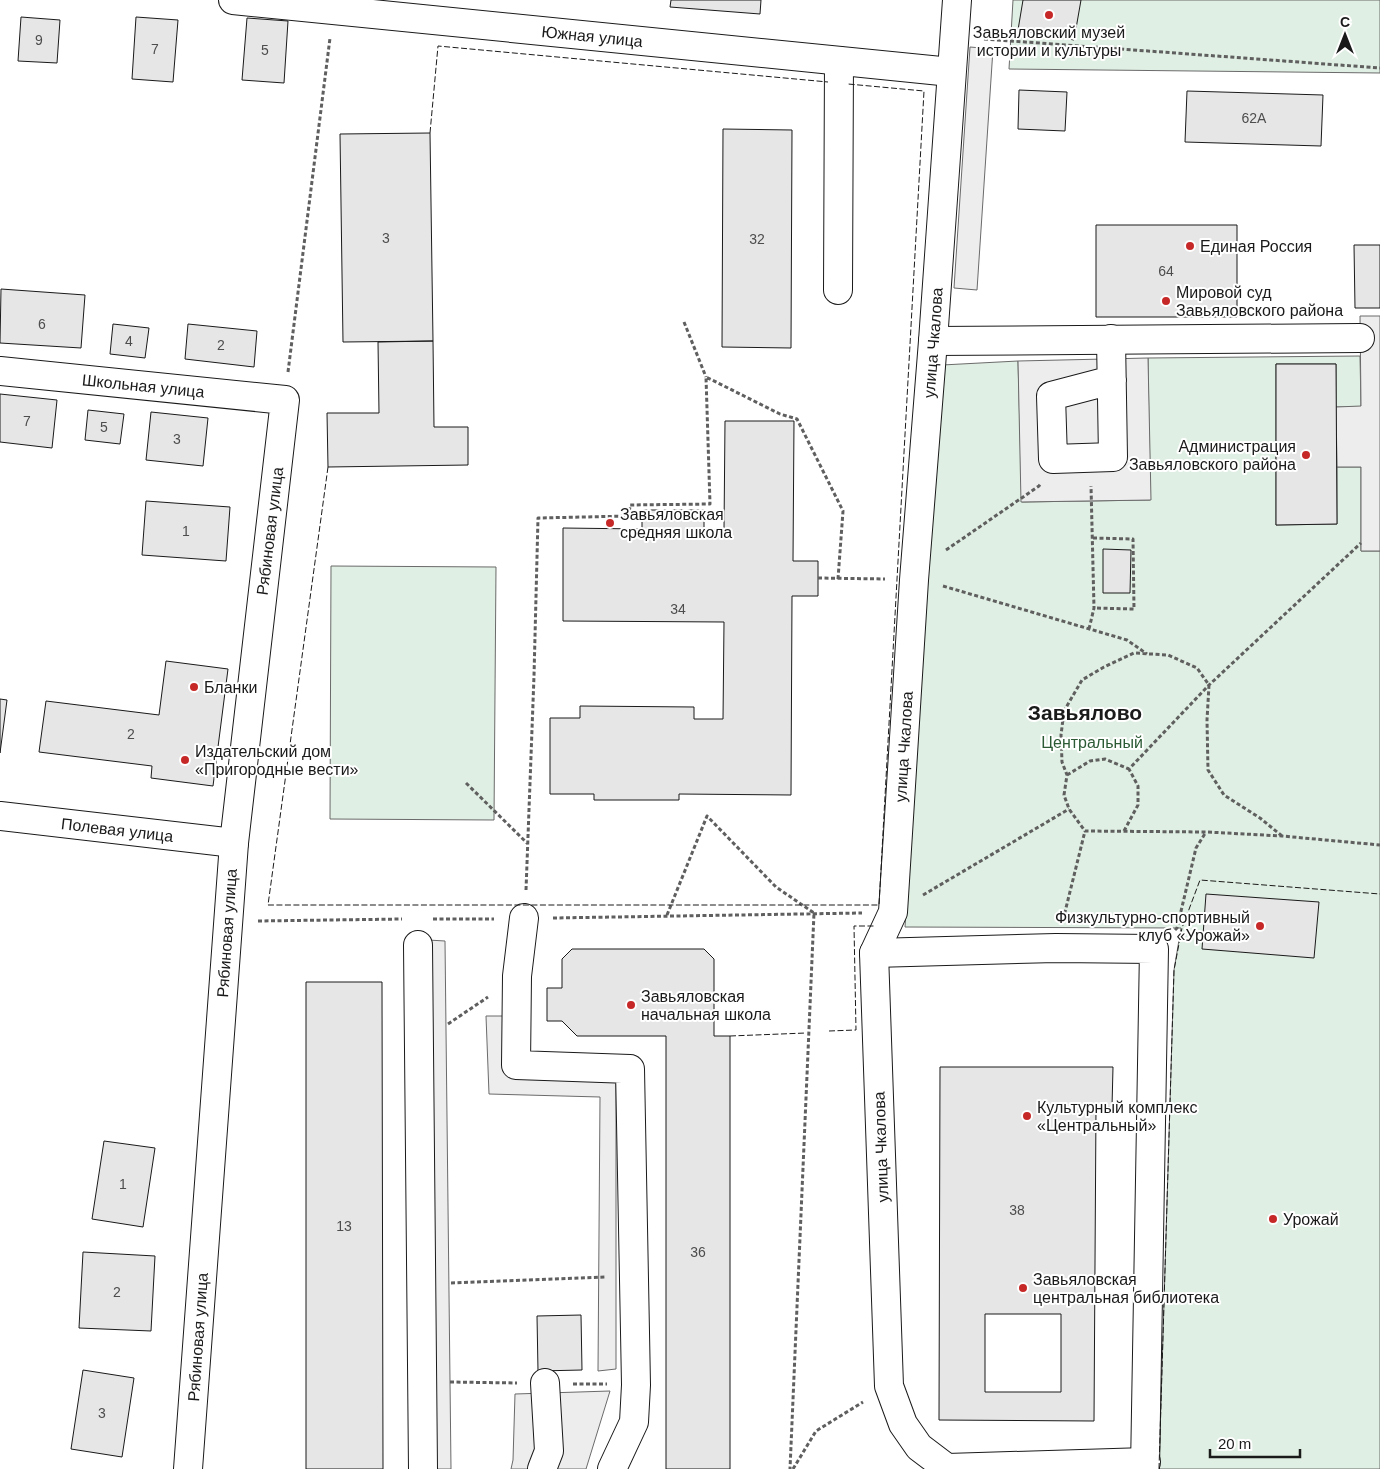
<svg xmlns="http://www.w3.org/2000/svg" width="1380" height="1469" font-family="Arial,sans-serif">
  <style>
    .green { fill: #e0efe3; stroke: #6a6a6a }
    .parking { fill: #ededed; stroke: #6a6a6a }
    .building { fill: #e6e6e6; stroke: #1a1a1a; fill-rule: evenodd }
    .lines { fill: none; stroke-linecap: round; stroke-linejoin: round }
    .minor-casing { stroke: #1a1a1a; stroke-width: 30 }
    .path { stroke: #5f5f5f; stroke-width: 3; stroke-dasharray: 4 2.5; stroke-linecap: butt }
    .minor { stroke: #fff; stroke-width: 28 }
    .fence { stroke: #1a1a1a; stroke-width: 1; stroke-dasharray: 6 2.5; stroke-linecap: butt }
    .poi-dot { fill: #c62828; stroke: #fff; stroke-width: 2 }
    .labels { text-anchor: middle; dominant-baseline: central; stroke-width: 4; stroke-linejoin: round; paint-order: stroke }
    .number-label { font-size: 14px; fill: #4d4d4d }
    .poi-label { font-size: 16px; fill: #1a1a1a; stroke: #fff; text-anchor: start }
    .street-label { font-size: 16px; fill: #1a1a1a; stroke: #fff }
    .park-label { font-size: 16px; fill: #2b5a34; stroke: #fff }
    .district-label { font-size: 21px; font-weight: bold; fill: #1a1a1a; stroke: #fff }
  </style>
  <rect width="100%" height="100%" fill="#fff"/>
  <path class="green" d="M1013,0H1380V73L1009,69Z
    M1360,356L1361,407H1336V364H1276V525L1337,524V467H1361V551H1380V1469H1159L1174,970L1181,928L905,927L942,365L1018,361L1022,502L1150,500L1148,358Z
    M331,566L496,567L494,820L330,819Z"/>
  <path class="parking" d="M970,47L993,49L977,290L954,288Z
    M1360,316H1380V551H1361V467H1337L1336,407L1361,406Z
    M1148,358L1151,500L1021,502L1018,361Z
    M428,940L445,941L451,1469H429Z
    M486,1016H509L510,1076L616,1080V1369L598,1371L600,1097L489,1094Z
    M610,1391L586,1469H511L513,1460L515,1394Z"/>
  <path class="building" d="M671,0H761L760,14L670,7Z
    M1023,0H1081L1074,40L1018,30Z
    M21,17L60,20L57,63L18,61Z
    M136,17L178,20L173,82L132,79Z
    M247,18L288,21L284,83L242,80Z
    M1019,90L1067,92L1065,131L1018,129Z
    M1187,91L1323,95L1321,146L1185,142Z
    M723,129L792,130L791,348L722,347Z
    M430,133L433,341L343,342L340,134Z
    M1096,225H1237V317H1096Z
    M1354,245H1380V308H1355Z
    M1,289L85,295L81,348L0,343Z
    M113,324L149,328L145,358L110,354Z
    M188,324L257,331L254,367L185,359Z
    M433,341L434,427H468V465L328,467L327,413H379L378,342Z
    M1276,364H1336L1337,524L1276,525Z
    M0,394L57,400L52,448L0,442Z
    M88,410L124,414L120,444L85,440Z
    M151,412L208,418L203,466L146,460Z
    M725,421H794L793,561H818V596H792L791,795L679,794V800H594V794H550V718H580V706L694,707V719H723L724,622L563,621V528L642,529V510H704V530H724Z
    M146,501L230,507L226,561L142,555Z
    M1103,549L1131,550L1130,593H1103Z
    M166,661L228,669L213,786L151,778L152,766L39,752L46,701L159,715Z
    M0,699L7,700L0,753Z
    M1206,894L1319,902L1314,958L1202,949Z
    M572,949H704L714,959V1036H730V1469H666V1036H577L562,1021H547V988H562V959Z
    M306,982H382L383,1469H306Z
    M940,1067H1113L1112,1107H1096L1094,1421L939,1420ZM985,1314H1061V1392H985Z
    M104,1141L155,1148L143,1227L92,1219Z
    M83,1252L155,1256L151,1331L79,1328Z
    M581,1315L582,1370L538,1371L537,1316Z
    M83,1370L134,1378L122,1457L71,1449Z"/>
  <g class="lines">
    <defs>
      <g id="minor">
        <path id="s1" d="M233,0L951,72"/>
        <path d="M838,290L839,61"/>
        <path d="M1111,339L1113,457L1053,459L1051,396L1112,380"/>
        <path d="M933,341L1360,338"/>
        <path id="s2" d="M0,371L285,400L234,843L188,1469"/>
        <path id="s3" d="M0,816L234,843"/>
        <path d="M524,918L517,976L516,1065L630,1069L636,1385L634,1422L612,1469"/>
        <path d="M418,945L423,1469"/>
        <path d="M874,953L1056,948L1154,949L1145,1469"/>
        <path d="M947,1468L1146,1462"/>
        <path d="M542,1469L549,1451L545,1383"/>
        <path id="s4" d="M948,1469L919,1447L903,1424L889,1386L874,953L893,912L914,580L933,341L957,0"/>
      </g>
    </defs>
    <use href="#minor" class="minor-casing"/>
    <path class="path" d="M984,39L1380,68
      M684,322L706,377
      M288,372L330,38
      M1093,538L1133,539L1134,609L1094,608
      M946,550L1039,486L1041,483
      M818,578L885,579
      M943,586L1127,640L1147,654
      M1089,629L1094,608L1091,486
      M1067,775L1090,761L1105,759L1129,769
      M466,783L528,844
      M1124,831L1138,805V786L1129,769L1209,685L1361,543
      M1282,836L1260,818L1224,795L1208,770L1207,720L1209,685L1197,668L1168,655L1134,653L1104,667L1082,680L1064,711L1061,735L1062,762L1067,775L1064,795L1069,809L1085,831L1207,832L1282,836L1380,845
      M526,890L534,676L538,518L629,516L630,505L710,504L706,377L780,414L797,419L843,511L838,579
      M923,895L1069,809
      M667,915L707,816L776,887L814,913L790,1469
      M553,918L862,913
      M433,919H494
      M1063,920L1085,831
      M258,921L402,919
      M1175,930L1177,928L1196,848L1206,832
      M448,1024L488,997
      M451,1283L605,1277
      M450,1382L517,1383
      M573,1384H607
      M793,1469L816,1431L863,1402"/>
    <use href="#minor" class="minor"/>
    <path class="fence" d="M430,133L438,46L828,82
      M328,467L268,905H879L924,91L848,84
      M829,1031L856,1030L854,926H875
      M730,1036L806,1033
      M1159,1469L1174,970L1182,928L1200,880L1380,894"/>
  </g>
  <g class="poi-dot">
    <circle cx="1049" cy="15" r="5"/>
    <circle cx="1190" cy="246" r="5"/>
    <circle cx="1166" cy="301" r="5"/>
    <circle cx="1306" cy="455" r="5"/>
    <circle cx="610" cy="523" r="5"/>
    <circle cx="194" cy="687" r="5"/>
    <circle cx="185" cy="760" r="5"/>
    <circle cx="1260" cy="926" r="5"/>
    <circle cx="631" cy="1005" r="5"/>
    <circle cx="1027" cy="1116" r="5"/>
    <circle cx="1273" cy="1219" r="5"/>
    <circle cx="1023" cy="1288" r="5"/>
  </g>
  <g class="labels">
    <g class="number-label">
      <text x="39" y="40">9</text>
      <text x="155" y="49">7</text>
      <text x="265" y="50">5</text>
      <text x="1254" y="118">62А</text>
      <text x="386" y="238">3</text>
      <text x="757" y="239">32</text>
      <text x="1166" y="271">64</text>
      <text x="42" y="324">6</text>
      <text x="129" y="341">4</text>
      <text x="221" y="345">2</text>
      <text x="27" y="421">7</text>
      <text x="104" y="427">5</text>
      <text x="177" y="439">3</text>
      <text x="186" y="531">1</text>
      <text x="678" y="609">34</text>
      <text x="131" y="734">2</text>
      <text x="123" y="1184">1</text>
      <text x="1017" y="1210">38</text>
      <text x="344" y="1226">13</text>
      <text x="698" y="1252">36</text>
      <text x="117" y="1292">2</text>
      <text x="102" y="1413">3</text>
    </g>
    <g class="poi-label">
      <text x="1049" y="32" text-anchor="middle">Завьяловский музей<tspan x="1049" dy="18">истории и культуры</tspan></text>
      <text x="1200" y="246">Единая Россия</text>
      <text x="1176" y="292">Мировой суд<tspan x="1176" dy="18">Завьяловского района</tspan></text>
      <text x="1296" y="446" text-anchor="end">Администрация<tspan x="1296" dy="18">Завьяловского района</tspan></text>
      <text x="620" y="514">Завьяловская<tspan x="620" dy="18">средняя школа</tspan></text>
      <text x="204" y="687">Бланки</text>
      <text x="195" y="751">Издательский дом<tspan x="195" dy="18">«Пригородные вести»</tspan></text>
      <text x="1250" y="917" text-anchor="end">Физкультурно-спортивный<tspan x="1250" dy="18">клуб «Урожай»</tspan></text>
      <text x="641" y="996">Завьяловская<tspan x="641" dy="18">начальная школа</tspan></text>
      <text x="1037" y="1107">Культурный комплекс<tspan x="1037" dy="18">«Центральный»</tspan></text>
      <text x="1283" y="1219">Урожай</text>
      <text x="1033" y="1279">Завьяловская<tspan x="1033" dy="18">центральная библиотека</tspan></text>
    </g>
    <g class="street-label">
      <text stroke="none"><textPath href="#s1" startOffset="361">Южная улица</textPath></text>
      <text stroke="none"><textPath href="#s4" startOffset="1154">улица Чкалова</textPath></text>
      <text stroke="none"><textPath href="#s2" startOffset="144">Школьная улица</textPath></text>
      <text transform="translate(270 531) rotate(-83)">Рябиновая улица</text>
      <text stroke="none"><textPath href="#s4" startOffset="749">улица Чкалова</textPath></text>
      <text stroke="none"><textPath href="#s3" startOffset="118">Полевая улица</textPath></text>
      <text transform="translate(227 933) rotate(-86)">Рябиновая улица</text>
      <text transform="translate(881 1147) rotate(-92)">улица Чкалова</text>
      <text transform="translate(198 1337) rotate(-86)">Рябиновая улица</text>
    </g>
    <g class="park-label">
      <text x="1092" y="742">Центральный</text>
    </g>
    <g class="district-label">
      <text x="1085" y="712">Завьялово</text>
    </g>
  </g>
  <g transform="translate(1345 35)" stroke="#ffffff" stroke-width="4" paint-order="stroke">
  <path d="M0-4L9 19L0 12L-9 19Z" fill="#1a1a1a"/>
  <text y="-8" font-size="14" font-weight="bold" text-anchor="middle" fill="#1a1a1a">С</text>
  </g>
  <path d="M1210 1449v8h90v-8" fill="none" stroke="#1a1a1a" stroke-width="2.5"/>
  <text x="1218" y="1449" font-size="15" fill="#1a1a1a" stroke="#ffffff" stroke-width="4" paint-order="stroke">20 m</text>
</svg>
